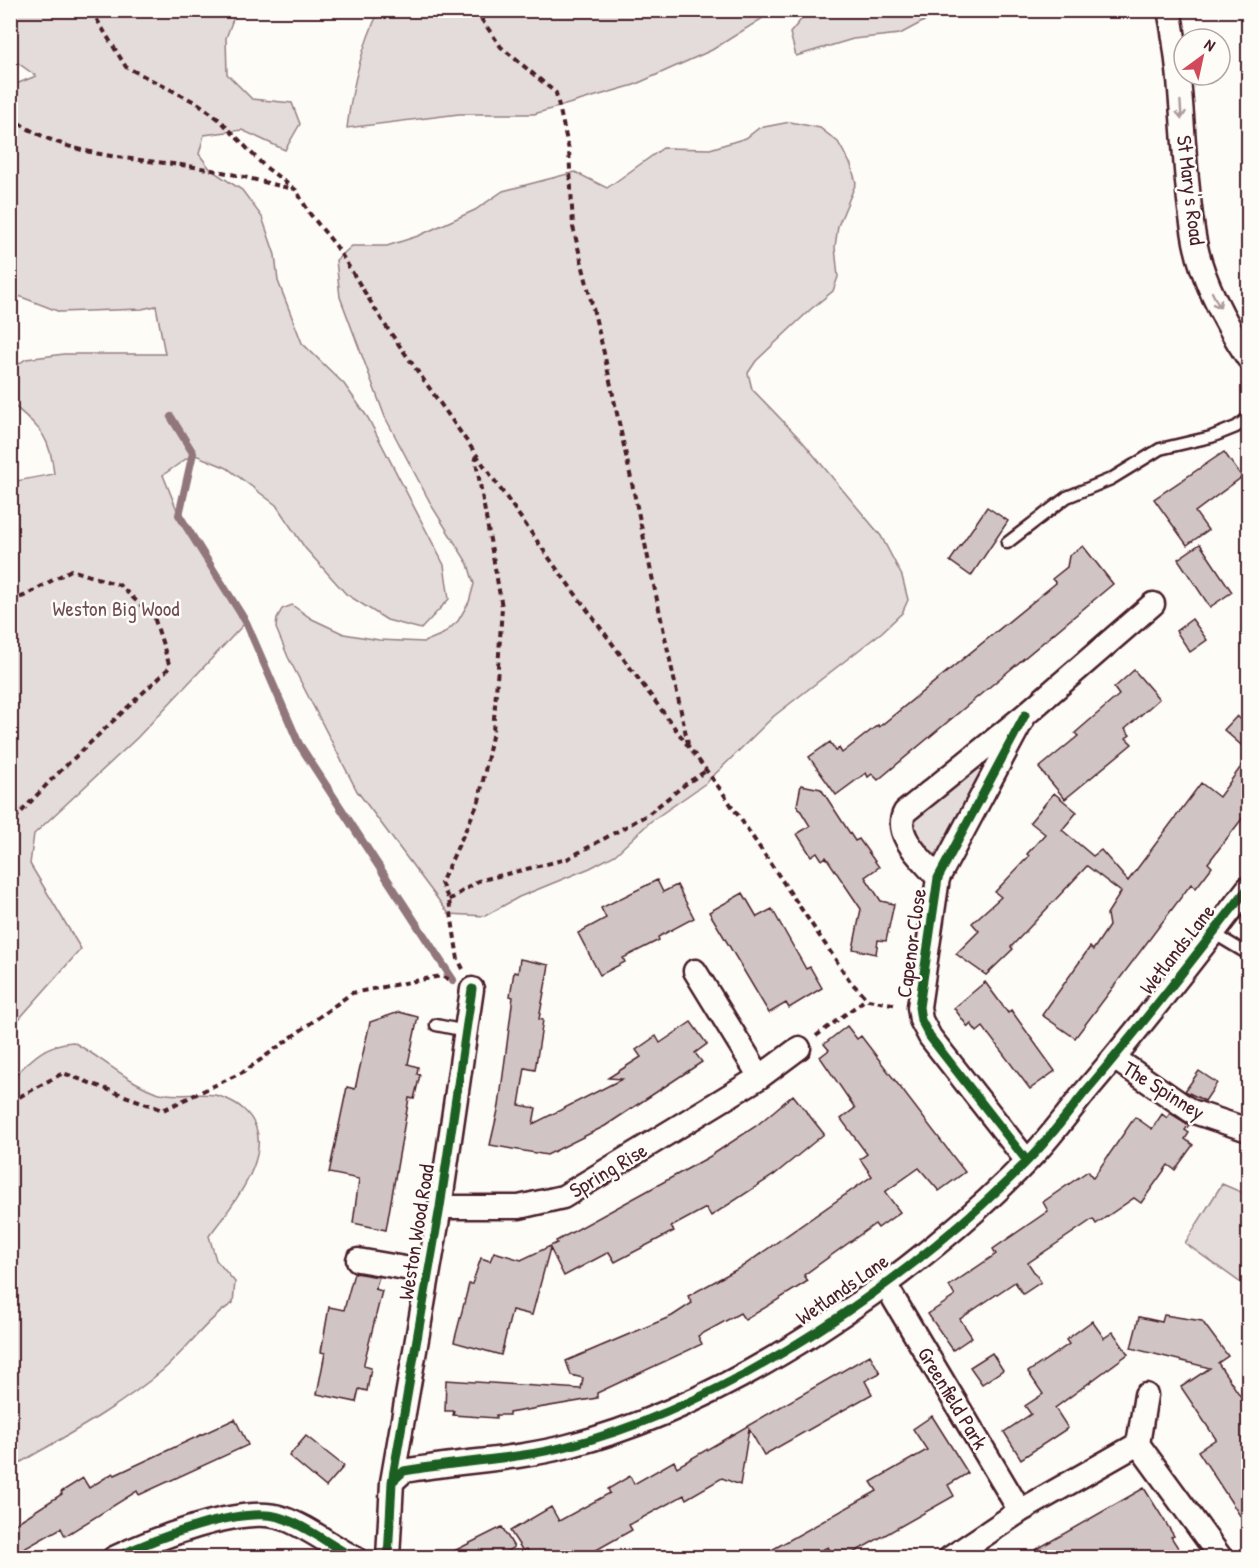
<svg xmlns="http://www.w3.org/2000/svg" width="1259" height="1568" font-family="'Patrick Hand',sans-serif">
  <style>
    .green { fill: #e3dcda; stroke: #967e82; stroke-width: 1.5 }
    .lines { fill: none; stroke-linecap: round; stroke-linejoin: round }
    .stream { stroke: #91777b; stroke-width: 8 }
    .building { fill: #d0c5c4; stroke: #4a1f2b; stroke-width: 1.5 }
    .lane-casing { stroke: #4a1f2b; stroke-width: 15 }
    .street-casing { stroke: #4a1f2b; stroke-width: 27 }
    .path { stroke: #4a1f2b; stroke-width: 4; stroke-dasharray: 6 4.5; stroke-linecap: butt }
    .lane { stroke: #fdfcf7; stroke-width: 10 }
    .street { stroke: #fdfcf7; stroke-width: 22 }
    .cycleway-casing { stroke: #fdfcf7; stroke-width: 13 }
    .cycleway { stroke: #1b5e20; stroke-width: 9 }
    .oneway { stroke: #ac999b }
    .labels { text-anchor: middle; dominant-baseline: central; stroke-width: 5; stroke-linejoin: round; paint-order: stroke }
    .street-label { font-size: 21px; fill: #4a1f2b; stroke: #fdfcf7 }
    .park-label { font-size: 21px; fill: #704e57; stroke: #fdfcf7 }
  </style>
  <rect width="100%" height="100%" fill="#fdfcf7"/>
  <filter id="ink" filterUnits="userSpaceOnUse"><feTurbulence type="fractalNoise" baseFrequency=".0167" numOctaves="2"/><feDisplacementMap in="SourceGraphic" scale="12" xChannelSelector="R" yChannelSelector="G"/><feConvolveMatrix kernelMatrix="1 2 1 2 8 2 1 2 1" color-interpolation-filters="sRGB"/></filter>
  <g filter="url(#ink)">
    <path class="green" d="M11,10L236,11L226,38L227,74L252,99L292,103L300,124L285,150L242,130L204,135L199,154L211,170L242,190L262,217L275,255L278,281L302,343L344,384L368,418L444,565L449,599L421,629L387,620L346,594L305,548L276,505L227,468L193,454L163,475L179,515L246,622L137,738L34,834L30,864L81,949L11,1028V482L54,474C50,434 39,428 11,403V369L26,359L64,354H165L156,306L142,309L60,312L11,293V86L36,76L11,58Z
      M809,10H943V11L900,34L853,39L796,56L790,33Z
      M379,11V10L774,11L712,50L634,85L534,114H459L347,128C352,87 361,48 379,11Z
      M790,122L820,128L838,142L851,165L856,183L838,226L835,247L838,277L833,291L811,309L756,361L748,373L752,389L802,441L881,536L902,576L908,600L902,613L882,632L774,716L706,783L650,822L615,855L590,868L519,897L485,916L449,914L357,791L288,657L276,628L277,618L282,609L292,605L312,619L344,634L379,640L424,642L443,634L458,621L469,602L474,584L468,564L433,508L385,417L340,297L336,260L352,246H387L418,236L475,210L503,191L575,172L607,188L663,148L710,149L746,138L759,128Z
      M981,764L982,769L943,849L938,854H932L909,821Z
      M73,1042C101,1057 126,1081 156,1092C175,1098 195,1092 215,1095C224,1097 237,1103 243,1109C284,1145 233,1204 209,1236L216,1260L235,1282L233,1303C205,1321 188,1348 163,1370C117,1409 62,1438 11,1468V1079C31,1060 44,1044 73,1042Z
      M1222,1184L1248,1195V1288L1185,1243Z"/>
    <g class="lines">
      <path class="stream" d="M171,417L193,453L179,515L246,622L299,744L453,980"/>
    </g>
    <path class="building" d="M1224,452L1242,477L1195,512L1208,530L1187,545L1154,499Z
      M987,507L1008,521L971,576L950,561Z
      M1200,544L1232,592L1210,607L1178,559Z
      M1083,546L1113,584L878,780L872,774L868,777L866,773L836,795L809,757L830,742L836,751L839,748L842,753L878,725L879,727L1056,583L1052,579L1067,567L1069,556Z
      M1192,619L1207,640L1190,652L1176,631Z
      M1134,670L1159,699L1125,729L1130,735L1126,738L1132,744L1065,799L1039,768L1078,736L1075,733L1119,695L1114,688Z
      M1237,716L1248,726V751L1224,730Z
      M1248,757V811L1208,863L1212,867L1196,888L1191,884L1075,1038L1042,1015L1090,947L1093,950L1109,926L1107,914L1121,892L1087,866L1011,947L1013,949L986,975L956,954L979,931L972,923L1001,897L995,892L1029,856L1027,854L1045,834L1030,822L1054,793L1077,812L1062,830L1093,856L1101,850L1128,881L1201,783L1219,797Z
      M801,785L821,789L855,841L859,839L879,867L865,877L881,901L894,904L886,941L878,940L876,954L853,949L861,909L826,857L822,860L817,852L811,856L797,834L810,826L797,805Z
      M657,880L663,892L677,885L694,918L658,937L659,940L623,958L625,962L600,975L578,933L606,918L601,908Z
      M743,893L757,917L772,909L806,969L810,967L822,988L789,1008L786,1003L769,1013L709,912Z
      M520,959L549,965L539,1019L543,1020L535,1070L525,1068L519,1105L536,1108L533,1124L622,1079L608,1078L641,1057L636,1050L656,1036L660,1043L691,1022L707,1044L695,1053L702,1062L605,1126L547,1155L490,1145L499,1106L513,997L510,996L514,972L518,973Z
      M985,982L1008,1013L1011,1010L1055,1071L1030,1089L983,1027L977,1032L971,1024L968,1027L954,1008Z
      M399,1012L418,1017L408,1064L418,1067L417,1074L420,1075L414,1099L409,1098L386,1230L353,1223L359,1179L329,1173L347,1087L355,1089L370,1022Z
      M847,1026L857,1039L861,1036L965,1172L939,1191L919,1168L885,1192L900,1212L878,1228L875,1224L804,1275L808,1281L745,1320L740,1313L698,1336L702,1344L597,1393V1398L509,1413V1415H496V1418L453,1415L454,1411H445L446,1380L581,1389L583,1378L571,1375L566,1361L672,1316L692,1303L688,1296L743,1266L872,1176L860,1159L867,1154L841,1119L855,1108L820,1057L829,1050L824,1044Z
      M1199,1071L1217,1083L1205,1101L1185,1091Z
      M793,1095L824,1134L774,1175L711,1216L706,1208L671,1227L674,1231L615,1262L609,1252L564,1276L550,1248L532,1315L512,1310L501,1355L454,1342L469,1284H472L481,1258L490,1261L494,1252L521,1260L557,1243L556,1241L709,1157L756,1126Z
      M1170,1113L1189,1125L1185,1130L1189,1133L1185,1139L1193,1145L1175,1170L1168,1165L1141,1203L1134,1198L1096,1224L1093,1219L1028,1263L1041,1282L1023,1294L1015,1282L960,1319L972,1337L953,1350L928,1314L955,1296L949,1286L996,1254L993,1249L1048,1211L1043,1202L1088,1171L1093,1178L1135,1117L1152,1129L1162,1114L1167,1118Z
      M354,1273L379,1277L375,1289L382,1291L364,1363V1366L371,1368L367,1391L359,1389L356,1402L317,1394L325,1353L321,1352L329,1307L344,1310Z
      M1164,1315L1202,1321L1228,1356L1218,1363L1241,1397L1248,1391V1528L1198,1451L1216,1439L1181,1387L1210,1368L1131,1348L1139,1317L1162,1322Z
      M1092,1321L1104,1338L1113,1332L1128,1354L1055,1408L1068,1428L1021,1459L1004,1432L1031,1414L1025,1406L1043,1394L1028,1372L1069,1344L1066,1340Z
      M992,1353L1003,1370L982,1384L970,1367Z
      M870,1355L880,1373L865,1381L872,1394L764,1455L749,1429L740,1485L722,1478L686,1499L684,1495L629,1525L632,1530L584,1557H532L527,1549L523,1551L510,1531L551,1507L559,1521L610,1493L608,1489L630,1476L634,1484L674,1461L677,1467Z
      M932,1416L968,1473L948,1485L954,1496L846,1557H834L828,1547L807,1557H759L877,1491L871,1482L927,1450L913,1429Z
      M235,1419L248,1445L139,1495L137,1491L65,1536L61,1528L10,1557V1527L62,1494L61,1492L83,1478L89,1488L113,1473L115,1475Z
      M306,1436L344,1466L326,1487L289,1456Z
      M1144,1488L1174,1536L1171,1537L1184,1557H1023Z
      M502,1527L514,1547L498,1557H442Z"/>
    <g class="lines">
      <defs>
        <path id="lane" d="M1007,543L1067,497L1111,479L1160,449L1211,437L1236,427L1248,418
          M1213,933L1248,954
          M436,1025L466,1031"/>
        <path id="street" d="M1169,10C1185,87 1181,166 1195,242C1203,283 1226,324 1248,358
          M1025,715L938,878L919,1007L921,1020L930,1037L1027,1161
          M938,878C924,861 892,835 905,812L1025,715L1153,604
          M695,971L760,1077
          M1114,1058L1191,1111L1248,1130
          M440,1207H519L563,1197L760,1077L799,1048
          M358,1260L428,1272
          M885,1284L1020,1511
          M1138,1444L1146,1395
          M392,1482L404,1471C458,1461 515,1460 568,1446C732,1404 918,1276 1034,1154C1052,1135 1068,1113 1085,1092C1142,1026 1195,956 1248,888
          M114,1558C152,1540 242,1504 282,1518C307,1526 331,1546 355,1558
          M388,1558L392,1482L440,1207L472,989
          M950,1558L1020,1511L1138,1444L1221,1558"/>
      </defs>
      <use href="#lane" class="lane-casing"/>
      <use href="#street" class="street-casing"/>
      <path class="path" d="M91,10L126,67L199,104L221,121L264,166L296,190L310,214L336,246L385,325L554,565L723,793L850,981L868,1000L898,1005
        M475,10L501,47L556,93L569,150L573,227L604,353L688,744
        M10,117C74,163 140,156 212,170C239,175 266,183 293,189
        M10,601L24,596L71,570L119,585L154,617L170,667L51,780L10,824
        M449,900L478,881L567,859L647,815L687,783L706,771
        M463,969L458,959L449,900L441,883L479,801L493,731L499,654L502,607L475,456
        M816,1036L866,999
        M10,1102L63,1073L163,1110L245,1071L352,993L441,976L451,980
        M1180,1558L1187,1553"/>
      <use href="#lane" class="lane"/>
      <use href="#street" class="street"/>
      <defs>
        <path id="cycleway" d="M1025,715L938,878L919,1007L921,1020L930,1037L1027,1161
          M392,1482L404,1471C458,1461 515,1460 568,1446C732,1404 918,1276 1034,1154C1052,1135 1068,1113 1085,1092C1142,1026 1195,956 1248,888
          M114,1558C152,1540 242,1504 282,1518C307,1526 331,1546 355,1558
          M388,1558L392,1482L440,1207L472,989"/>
      </defs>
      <use href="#cycleway" class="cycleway-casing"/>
      <use href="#cycleway" class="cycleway"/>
    </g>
    <defs><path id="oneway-shaft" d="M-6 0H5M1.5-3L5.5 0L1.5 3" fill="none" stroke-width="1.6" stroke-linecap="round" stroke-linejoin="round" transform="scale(1.5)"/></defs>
    <g class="oneway">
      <use href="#oneway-shaft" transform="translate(1181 110) rotate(86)"/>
      <use href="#oneway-shaft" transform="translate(1216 300) rotate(63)"/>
    </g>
  </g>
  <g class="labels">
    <g class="street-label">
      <text transform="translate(1191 190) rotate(83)">St Mary's Road</text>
      <text transform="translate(911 943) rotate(-82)">Capenor Close</text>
      <text transform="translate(1177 949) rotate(-52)">Wetlands Lane</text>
      <text transform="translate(1164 1090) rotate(32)">The Spinney</text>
      <text transform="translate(608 1170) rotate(-31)">Spring Rise</text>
      <text transform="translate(416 1232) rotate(-81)">Weston Wood Road</text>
      <text transform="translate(842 1289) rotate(-35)">Wetlands Lane</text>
      <text transform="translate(953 1398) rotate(59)">Greenfield Park</text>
    </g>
    <g class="park-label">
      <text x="116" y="608">Weston Big Wood</text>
    </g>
  </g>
  <rect width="1259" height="1568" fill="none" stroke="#fdfcf7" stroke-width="36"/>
  <rect x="18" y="18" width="1223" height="1532" fill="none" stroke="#4a1f2b" stroke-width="2" filter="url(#ink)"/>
  <g transform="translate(1202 57) rotate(33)"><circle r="28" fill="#fdfcf7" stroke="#b5a4a5" stroke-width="1.5"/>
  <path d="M0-4.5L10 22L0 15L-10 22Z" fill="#d1495b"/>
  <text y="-9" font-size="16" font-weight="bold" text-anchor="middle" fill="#4a1f2b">N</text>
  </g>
</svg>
